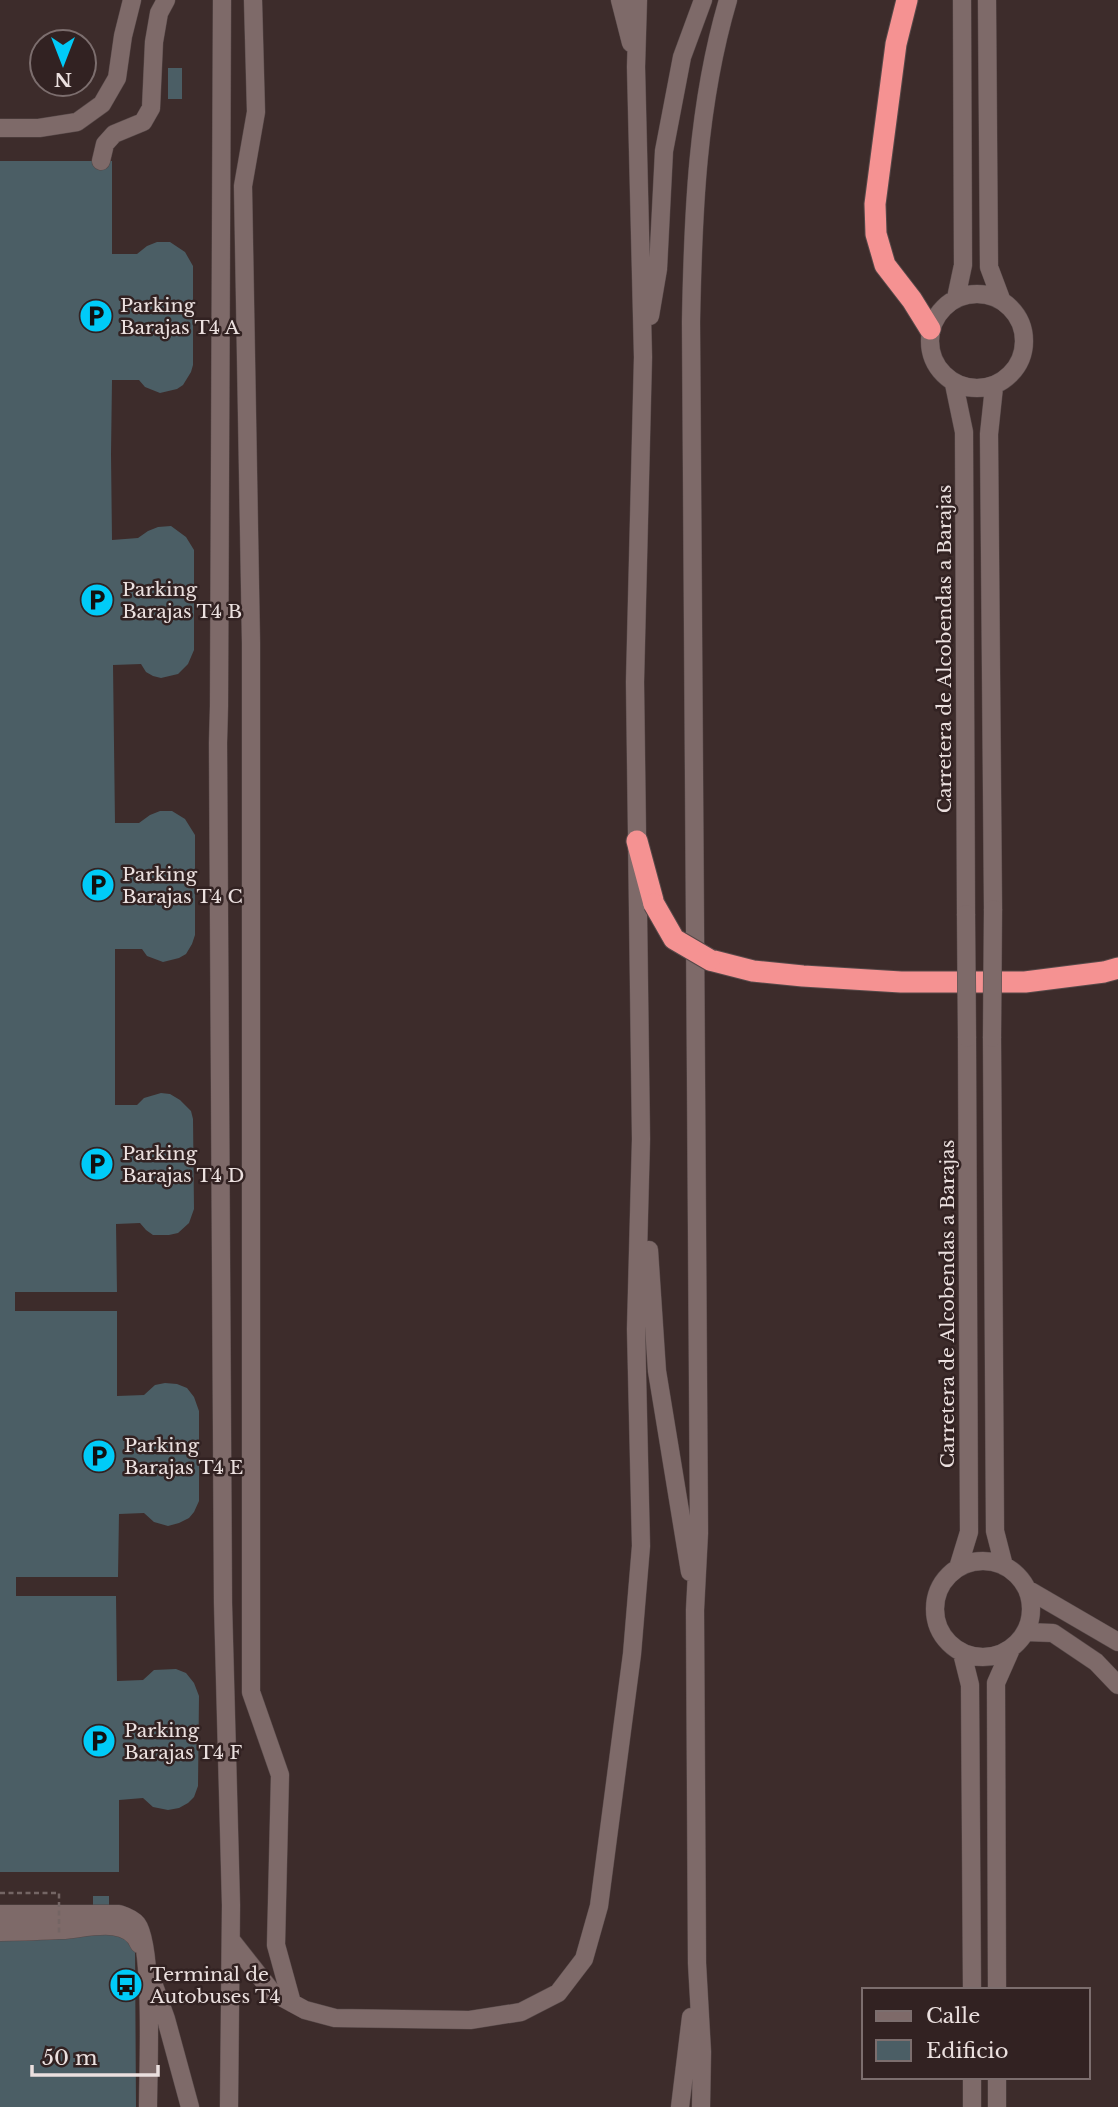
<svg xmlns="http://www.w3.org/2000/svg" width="1118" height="2107" font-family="'Libre Baskerville',serif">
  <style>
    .building { fill: #4b5e65 }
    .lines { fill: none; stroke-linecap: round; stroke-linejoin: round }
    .minor-casing { stroke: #574949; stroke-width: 19 }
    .highway-casing { stroke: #574949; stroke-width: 23 }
    .minor { stroke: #7e6a69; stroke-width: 18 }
    .highway { stroke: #f59292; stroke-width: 21 }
    .minor-bridge-casing { stroke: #574949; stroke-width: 19; stroke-linecap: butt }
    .highway-bridge-casing { stroke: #574949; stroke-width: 23; stroke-linecap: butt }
    .path-bridge { stroke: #746564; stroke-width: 2.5; stroke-dasharray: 5 3.5; stroke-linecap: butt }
    .minor-bridge { stroke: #7e6a69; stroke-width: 18 }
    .highway-bridge { stroke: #f59292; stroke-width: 21 }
    .labels { text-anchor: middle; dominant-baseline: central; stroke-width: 5; stroke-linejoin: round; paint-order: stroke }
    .poi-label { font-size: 19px; fill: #ebe0df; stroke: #322222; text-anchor: start }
    .street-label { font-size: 19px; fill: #ebe0df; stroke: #322222 }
  </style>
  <rect width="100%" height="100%" fill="#3d2c2b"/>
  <path class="building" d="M168,68H182V99H168Z
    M0,161H112V254H137L147,246L157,242H170L185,252L193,266V365L191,372L183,385L177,389L160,393L145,387L139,380H112L111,454L112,540L138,538L148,531L158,527L171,526L186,537L194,550V650L188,664L178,674L161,678L153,676L146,672L141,664L113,665L115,823H139L150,815L160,811H172L185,819L195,835V935L192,944L186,954L179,958L163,962L147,956L142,949H115V1105H137L144,1098L161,1093L170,1094L180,1100L191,1111L193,1119L194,1209L189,1223L178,1233L169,1235H153L146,1230L140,1223L116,1224L117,1292H15V1311H117V1396L144,1395L155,1385L165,1383L177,1384L187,1388L194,1397L199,1411V1501L194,1512L189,1518L179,1523L168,1526L154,1522L144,1513L119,1514L118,1577H16V1596H116L117,1681L143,1680L154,1670L176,1669L186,1673L194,1683L199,1696L198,1786L194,1797L188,1803L179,1808L168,1810L153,1807L143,1798L119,1800V1872H0Z
    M93,1896H109V1905L93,1906Z
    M126,1934L135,1943L136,2107H0V1935Z"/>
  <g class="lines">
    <defs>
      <path id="minor" d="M222,0L219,706L218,743L223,1603L231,1905L229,2107
        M253,0L256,112L243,186L251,643V1692L280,1775L276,1945L292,2003
        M620,0L631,43
        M987,0L989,267L1001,299
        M0,128H39L77,122L102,104L117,78L123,36L132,0
        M101,161L105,144L114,134L143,122L151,108L154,42L159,13L166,0
        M930 341a47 47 0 1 1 94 0a47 47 0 1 1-94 0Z
        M956,298L963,265L962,0
        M650,316L658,269L664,151L682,57L703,0
        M954,384L964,432L966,914
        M993,909L989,434L994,387
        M992,1038L995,1531L1004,1566
        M649,1250L657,1371L690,1572
        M935 1609a48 48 0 1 1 96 0a48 48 0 1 1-96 0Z
        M958,1568L969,1532L967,1038
        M1027,1589L1118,1642
        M1026,1632L1053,1633L1096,1662L1118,1685
        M962,1653L970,1685L972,1990
        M0,1914H119C125,1916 132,1918 137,1924C154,1946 148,2073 148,2107
        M0,1932C21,1932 41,1931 62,1930C84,1929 128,1915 139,1944
        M231,1940L272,1992L305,2010L335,2018L470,2020L521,2012L558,1993L584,1959L599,1906L632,1654L641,1546L636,1329L641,1139L635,682L643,357L636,67L638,0
        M152,1980L166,2019L190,2107
        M997,1990L996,1683L1011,1649
        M972,2077V2107
        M997,2077V2107
        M680,2107L691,2017
        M701,2107L702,2052L697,1963L695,1610L699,1533L691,322C693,214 697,105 728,0"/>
      <path id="highway" d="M907,0L896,44L875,204L876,234L885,265L912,300L930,329
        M637,841L654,904
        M710,960L753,971L803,976L901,982H1025L1104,972L1118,968"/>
    </defs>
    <use href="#minor" class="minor-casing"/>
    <use href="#highway" class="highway-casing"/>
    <use href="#minor" class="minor"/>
    <use href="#highway" class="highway"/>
    <defs>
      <path id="minor-bridge" d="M966,914L967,1038
        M992,1038L993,909"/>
      <path id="highway-bridge" d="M654,904L674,939L710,960"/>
    </defs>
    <use href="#minor-bridge" class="minor-bridge-casing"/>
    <use href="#highway-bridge" class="highway-bridge-casing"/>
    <path class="path-bridge" d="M0,1893H59V1934"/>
    <use href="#minor-bridge" class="minor-bridge"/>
    <use href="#highway-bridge" class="highway-bridge"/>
  </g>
  <defs>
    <symbol id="parking-disc" viewBox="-11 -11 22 22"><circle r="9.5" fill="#00cbf8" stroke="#322222"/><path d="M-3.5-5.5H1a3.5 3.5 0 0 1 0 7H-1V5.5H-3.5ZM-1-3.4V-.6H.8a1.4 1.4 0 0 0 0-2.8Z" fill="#111"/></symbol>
    <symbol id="bus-disc" viewBox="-11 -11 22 22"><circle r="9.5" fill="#00cbf8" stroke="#322222"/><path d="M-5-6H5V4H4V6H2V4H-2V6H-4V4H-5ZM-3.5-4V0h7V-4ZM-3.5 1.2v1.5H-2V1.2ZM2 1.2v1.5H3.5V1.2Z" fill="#111"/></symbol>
  </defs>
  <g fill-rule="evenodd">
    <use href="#parking-disc" x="77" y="297" width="38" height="38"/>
    <use href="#parking-disc" x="78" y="581" width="38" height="38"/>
    <use href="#parking-disc" x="79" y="866" width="38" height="38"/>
    <use href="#parking-disc" x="78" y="1145" width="38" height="38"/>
    <use href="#parking-disc" x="80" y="1437" width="38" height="38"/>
    <use href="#parking-disc" x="80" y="1722" width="38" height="38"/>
    <use href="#bus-disc" x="107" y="1966" width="38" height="38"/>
  </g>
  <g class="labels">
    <g class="poi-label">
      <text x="120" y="305">Parking<tspan x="120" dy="22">Barajas T4 A</tspan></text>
      <text x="122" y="589">Parking<tspan x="122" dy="22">Barajas T4 B</tspan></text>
      <text x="122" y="874">Parking<tspan x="122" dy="22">Barajas T4 C</tspan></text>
      <text x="122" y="1153">Parking<tspan x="122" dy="22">Barajas T4 D</tspan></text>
      <text x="124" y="1445">Parking<tspan x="124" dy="22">Barajas T4 E</tspan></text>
      <text x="124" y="1730">Parking<tspan x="124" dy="22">Barajas T4 F</tspan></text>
      <text x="150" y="1974">Terminal de<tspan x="150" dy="22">Autobuses T4</tspan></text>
    </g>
    <g class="street-label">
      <text transform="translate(944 649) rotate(-90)">Carretera de Alcobendas a Barajas</text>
      <text transform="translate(947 1304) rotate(-90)">Carretera de Alcobendas a Barajas</text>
    </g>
  </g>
  <rect x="862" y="1988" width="228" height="91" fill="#322222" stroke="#7c6e6e" stroke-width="2"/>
  <rect x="876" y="2011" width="35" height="10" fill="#7e6a69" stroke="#7c6e6e" stroke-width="2"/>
  <text x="926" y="2023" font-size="21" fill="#ebe0df">Calle</text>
  <rect x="876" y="2040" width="35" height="21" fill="#4b5e65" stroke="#7c6e6e" stroke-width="2"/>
  <text x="926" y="2058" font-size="21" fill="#ebe0df">Edificio</text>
  <g transform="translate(63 63) rotate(180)"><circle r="33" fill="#322222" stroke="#7c6e6e" stroke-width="2"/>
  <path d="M0-5L12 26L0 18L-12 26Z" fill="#00cbf8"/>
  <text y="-10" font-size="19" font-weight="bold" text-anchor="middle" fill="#ebe0df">N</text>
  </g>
  <path d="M32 2065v10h126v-10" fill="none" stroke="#ebe0df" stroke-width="3.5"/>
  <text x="42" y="2065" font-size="21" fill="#ebe0df" stroke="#322222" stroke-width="5" paint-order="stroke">50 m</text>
</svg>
